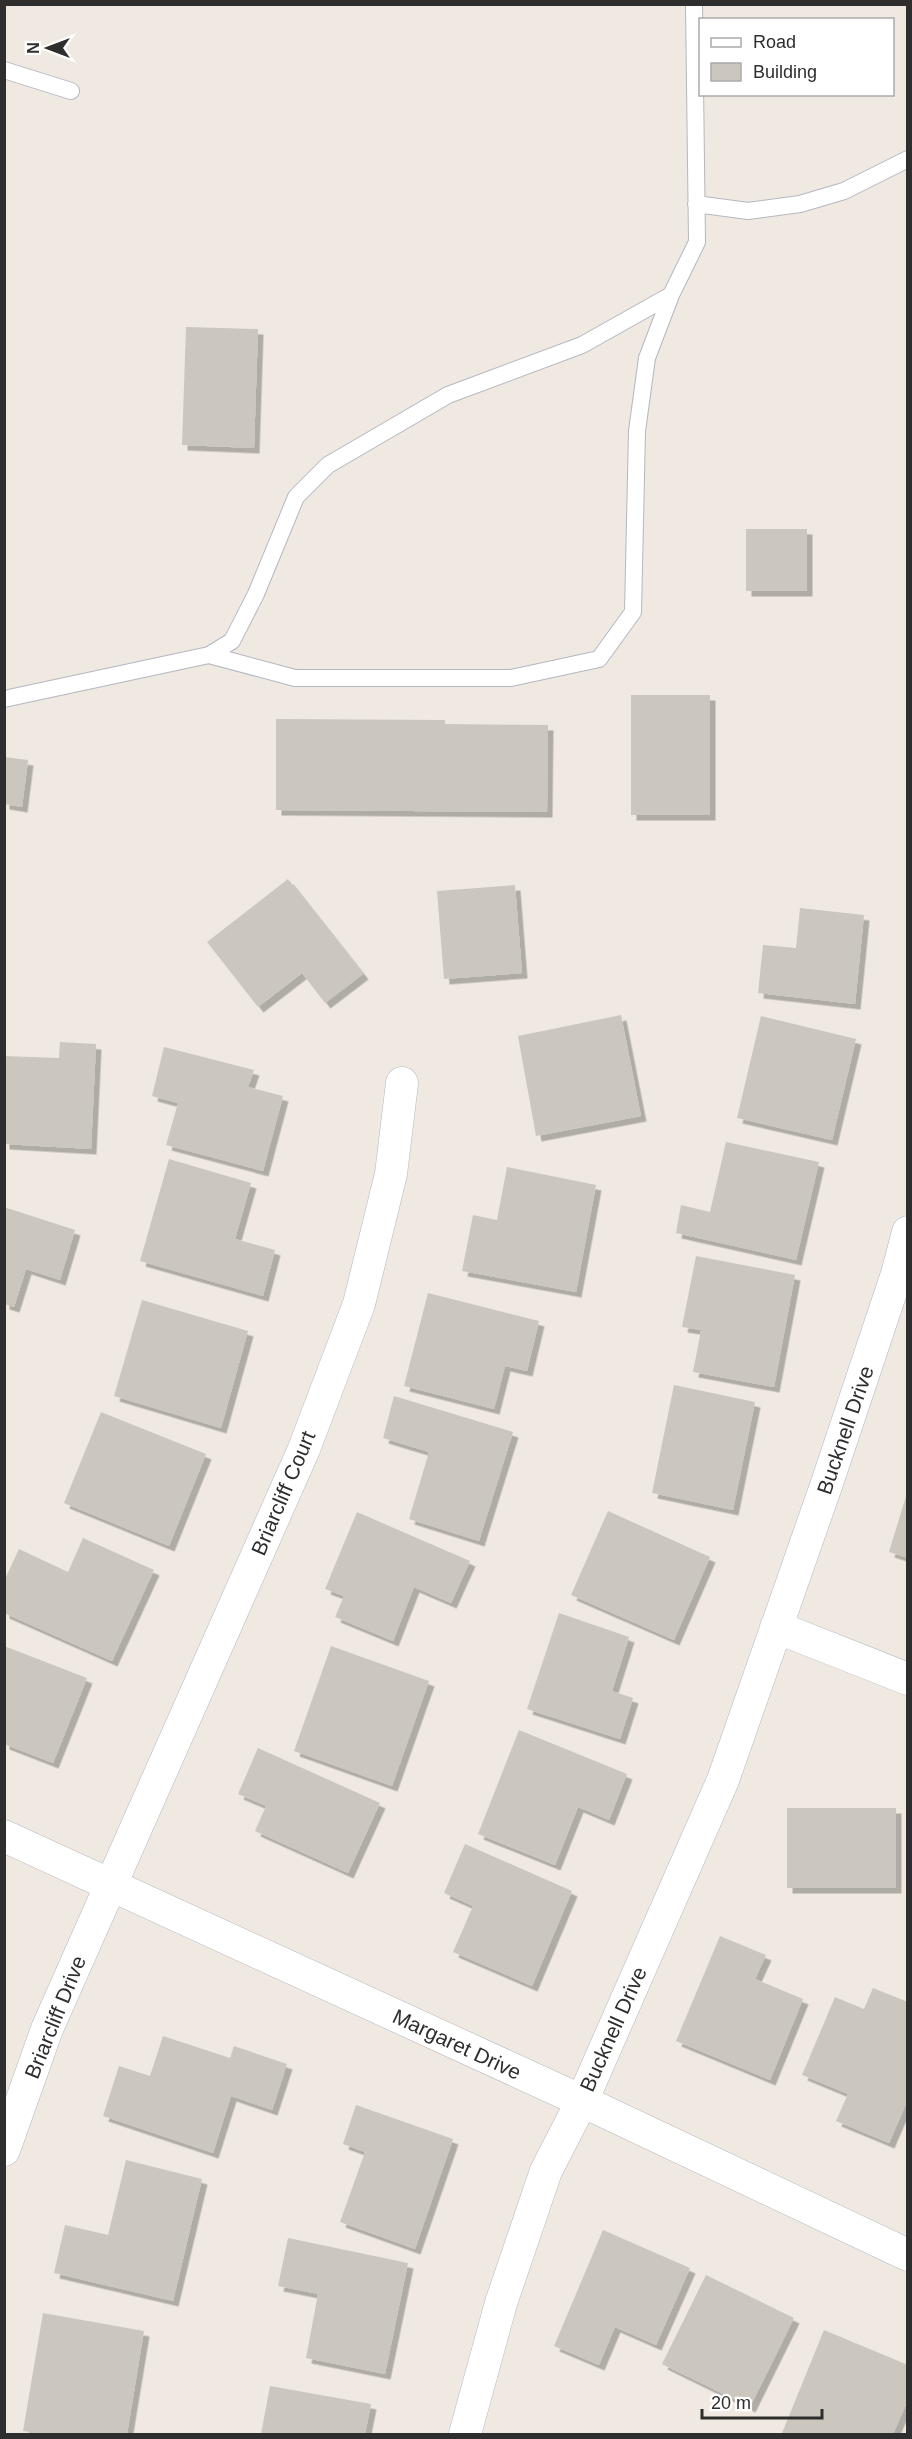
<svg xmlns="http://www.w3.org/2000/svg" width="912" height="2439" font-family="Arial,sans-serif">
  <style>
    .building { fill: #cbc7bf; filter: url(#shadow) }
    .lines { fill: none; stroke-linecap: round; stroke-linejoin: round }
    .service-casing { stroke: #b4b7c1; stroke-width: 18 }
    .minor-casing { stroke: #b4b7c1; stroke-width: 33 }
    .service { stroke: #fff; stroke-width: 16 }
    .minor { stroke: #fff; stroke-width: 32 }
    .labels { text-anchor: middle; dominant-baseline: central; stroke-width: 4.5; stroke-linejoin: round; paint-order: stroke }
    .street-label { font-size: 21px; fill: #2e2e2e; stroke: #fff }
  </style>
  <defs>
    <filter id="shadow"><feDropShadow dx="5.5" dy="5.5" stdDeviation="0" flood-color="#0004"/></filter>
  </defs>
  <rect width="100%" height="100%" fill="#efe9e1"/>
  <path class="building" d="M186,327L258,329L254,448L182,445Z
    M746,529H807V591H746Z
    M631,695H710V815H631Z
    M276,719L445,720V724L548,725L547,812L276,810Z
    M4,757L28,760L22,807L4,804Z
    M288,879L363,974L325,1003L302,973L258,1007L207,942Z
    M515,885L522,973L444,979L437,891Z
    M800,908L864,915L855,1004L758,993L763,945L796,948Z
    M621,1015L641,1116L536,1136L518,1036Z
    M761,1016L856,1039L832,1140L737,1118Z
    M60,1042L96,1044L91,1149L4,1144V1056L59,1058Z
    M164,1047L254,1070L248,1087L283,1096L263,1171L166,1145L178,1103L152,1096Z
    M726,1142L819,1162L796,1260L676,1233L681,1205L710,1212Z
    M169,1159L251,1183L235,1239L275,1250L263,1296L140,1261Z
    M507,1167L596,1185L576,1292L462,1271L473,1215L497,1220Z
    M4,1207L75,1230L60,1280L26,1269L14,1307L4,1304Z
    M696,1256L795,1275L774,1387L693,1372L701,1330L682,1327Z
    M428,1293L539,1321L527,1371L505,1366L494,1409L404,1386Z
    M142,1300L248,1331L221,1428L114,1396Z
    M674,1385L755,1402L733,1510L652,1493Z
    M394,1396L513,1432L479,1541L409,1519L429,1452L383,1438Z
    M101,1412L206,1454L169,1546L64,1503Z
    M907,1493L908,1494V1558L889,1552Z
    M608,1511L710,1557L674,1640L571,1595Z
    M357,1512L470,1561L451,1603L414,1587L393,1641L335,1617L344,1596L325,1589Z
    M83,1538L154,1570L112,1661L4,1613V1581L19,1549L68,1572Z
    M559,1613L629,1637L612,1691L633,1698L620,1739L527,1709Z
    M4,1646L87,1678L53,1763L4,1744Z
    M331,1646L429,1681L392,1786L294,1751Z
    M519,1730L627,1774L609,1820L578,1807L555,1865L478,1834Z
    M258,1748L380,1803L348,1873L255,1831L266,1806L238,1794Z
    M787,1808H896V1888H787Z
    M465,1844L572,1891L532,1986L453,1952L473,1906L444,1893Z
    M720,1936L766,1955L755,1979L803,1999L770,2080L676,2041Z
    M873,1988L908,2002V2099L889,2143L836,2121L848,2094L802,2075L835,1997L864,2009Z
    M163,2036L230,2058L234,2046L287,2064L272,2110L231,2096L213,2153L103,2116L119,2066L150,2076Z
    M356,2105L453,2139L415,2249L340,2222L365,2152L343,2144Z
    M126,2160L202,2179L173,2301L54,2273L65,2225L108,2235Z
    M603,2230L690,2268L656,2345L615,2327L599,2365L554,2346Z
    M288,2238L408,2263L385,2374L306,2358L318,2294L278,2286Z
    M706,2275L794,2318L750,2407L662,2364Z
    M43,2313L144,2331L127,2434H43L23,2431Z
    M824,2330L908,2365V2400L893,2434L782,2433Z
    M270,2386L371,2404L365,2434H261Z"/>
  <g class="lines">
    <defs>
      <path id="service" d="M4,70L71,91
        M696,204L748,211L800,204L844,191L908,159
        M209,655L295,678H511L599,659L633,612L637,431L647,358L671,295
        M4,699L209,655L232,641L256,594L296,497L328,465L448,395L582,345L671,295L697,242L694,4"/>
      <path id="minor" d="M776,1627L908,1679
        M4,1836L582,2101L908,2255
        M4,2150L47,2029L304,1449L359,1304L391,1174L402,1083
        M465,2434L501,2303L546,2171L582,2101L723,1780L827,1483L897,1274L908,1232"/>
    </defs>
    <use href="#service" class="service-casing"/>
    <use href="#minor" class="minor-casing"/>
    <use href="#service" class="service"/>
    <use href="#minor" class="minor"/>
  </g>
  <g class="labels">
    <g class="street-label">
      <text transform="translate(845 1430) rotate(-71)">Bucknell Drive</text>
      <text transform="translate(283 1493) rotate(-67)">Briarcliff Court</text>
      <text transform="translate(55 2017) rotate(-68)">Briarcliff Drive</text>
      <text transform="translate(613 2029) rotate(-66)">Bucknell Drive</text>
      <text transform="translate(457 2044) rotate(25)">Margaret Drive</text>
    </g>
  </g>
  <rect width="912" height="2439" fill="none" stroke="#2e2e2e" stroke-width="12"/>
  <rect x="699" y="18" width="195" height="78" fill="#ffffff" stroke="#ababab" stroke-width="1.5"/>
  <rect x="711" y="38" width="30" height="9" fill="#ffffff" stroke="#ababab" stroke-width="1.5"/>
  <text x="753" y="48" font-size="18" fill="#2e2e2e">Road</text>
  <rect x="711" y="63" width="30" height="18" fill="#cbc7bf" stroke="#ababab" stroke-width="1.5"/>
  <text x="753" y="78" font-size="18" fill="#2e2e2e">Building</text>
  <g transform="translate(48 48) rotate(270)" stroke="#ffffff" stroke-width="4.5" paint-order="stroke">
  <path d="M0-4.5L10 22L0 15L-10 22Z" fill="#2e2e2e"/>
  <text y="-9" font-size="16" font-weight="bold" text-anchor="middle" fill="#2e2e2e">N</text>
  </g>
  <path d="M702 2409v9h120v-9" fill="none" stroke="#2e2e2e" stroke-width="3"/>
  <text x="711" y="2409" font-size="18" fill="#2e2e2e" stroke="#ffffff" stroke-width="4.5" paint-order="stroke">20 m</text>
</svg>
